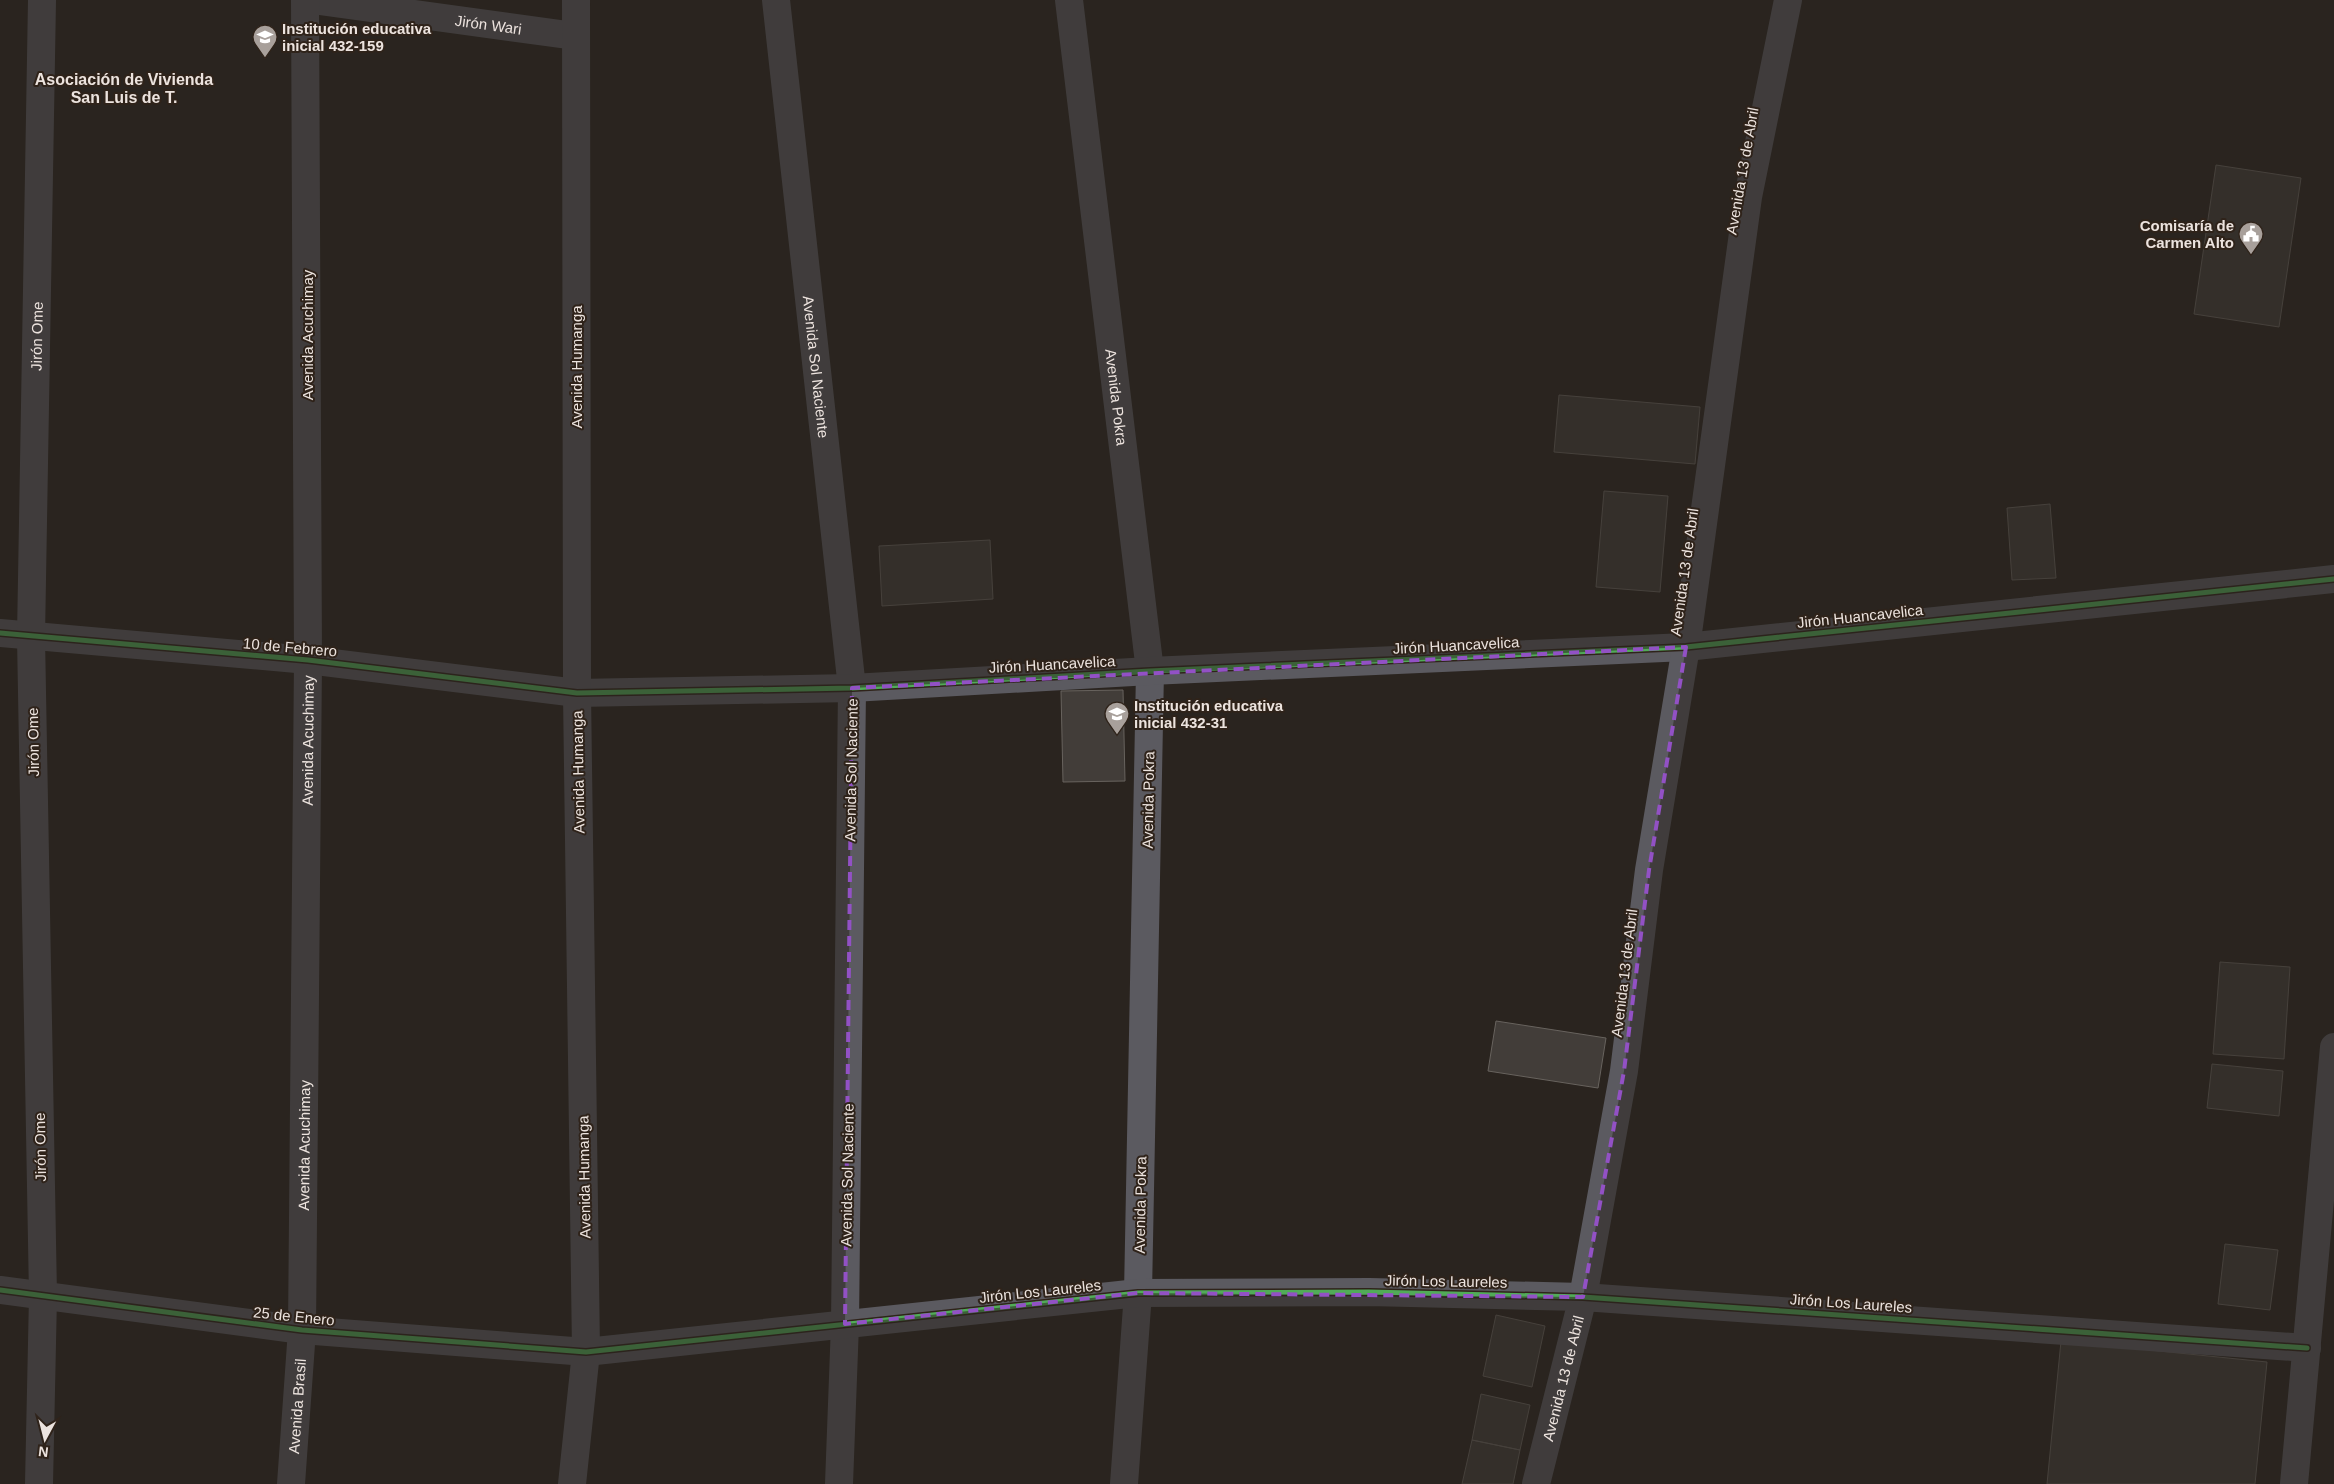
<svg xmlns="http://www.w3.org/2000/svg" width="2334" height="1484" font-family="Arial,sans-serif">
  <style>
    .building { fill: #423d39; stroke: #68635e }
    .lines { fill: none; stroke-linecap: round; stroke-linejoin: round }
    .minor { stroke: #5b5a60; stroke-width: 28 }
    .tertiary { stroke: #5b5a60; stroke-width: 28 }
    .cycleway-casing { stroke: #2f231a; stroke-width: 8 }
    .cycleway { stroke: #51ab58; stroke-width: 5 }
    .marked { fill: none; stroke: #9251c5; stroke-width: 4; stroke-dasharray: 10 6; stroke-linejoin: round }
    .labels { text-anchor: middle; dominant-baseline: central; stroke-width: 4; stroke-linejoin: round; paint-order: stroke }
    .street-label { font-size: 15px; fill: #ece3de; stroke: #2f231a }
    .poi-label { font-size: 15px; font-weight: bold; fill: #ece3de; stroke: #2f231a; text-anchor: start }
    .neighbourhood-label { font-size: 16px; font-weight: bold; fill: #ece3de; stroke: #2f231a }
  </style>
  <rect width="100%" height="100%" fill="#2a241f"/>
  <path class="building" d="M2216,165L2301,178L2279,327L2194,314Z
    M1559,395L1700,407L1695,464L1554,452Z
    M1604,491L1668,496L1660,592L1596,587Z
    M2050,504L2056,578L2012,580L2007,508Z
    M990,540L993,599L882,606L879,546Z
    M1123,690L1125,781L1063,782L1061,691Z
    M2220,962L2290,967L2284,1059L2213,1054Z
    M1496,1021L1606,1038L1598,1088L1488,1071Z
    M2212,1064L2283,1071L2279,1116L2207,1108Z
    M2225,1244L2278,1250L2270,1310L2218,1304Z
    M1496,1315L1545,1326L1532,1387L1483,1376Z
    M2061,1341L2267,1362L2255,1484H2047Z
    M1481,1394L1530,1405L1520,1450L1472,1440Z
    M1472,1440L1520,1450L1513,1484H1462Z"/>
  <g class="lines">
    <g class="minor">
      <path id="s1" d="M312,0L575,36"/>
      <path id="s2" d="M776,0L852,688L845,1324L839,1484"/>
      <path id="s3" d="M1069,0L1150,671L1138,1293L1124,1484"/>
      <path d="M0,633L308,660L577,693L852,688L1150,671L1686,647L2334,579"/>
      <path d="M0,1290L302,1330L586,1352L1138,1293L1369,1292L1583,1297L2307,1348"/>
      <path id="s4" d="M39,1484L43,1296L31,637L42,0"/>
      <path id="s5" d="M291,1484L302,1330L308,660L305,0"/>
      <path d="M572,1484L586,1352L577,693L576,0"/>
      <path id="s6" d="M1536,1484L1583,1297L1624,1071L1649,870L1686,647L1748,197L1788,0"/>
    </g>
    <path class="tertiary" d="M2294,1484L2334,1047"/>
    <defs>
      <path id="cycleway" d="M0,633L308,660L577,693L852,688L1150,671L1686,647L2334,579
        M0,1290L302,1330L586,1352L1138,1293L1369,1292L1583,1297L2307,1348"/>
    </defs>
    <use href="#cycleway" class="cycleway-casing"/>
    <use href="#cycleway" class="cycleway"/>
  </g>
  <path d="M0 0H2334V1484H0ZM1686,647L1649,870L1624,1071L1583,1297L1138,1293L845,1324L852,688Z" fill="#2a241f" fill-opacity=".55" fill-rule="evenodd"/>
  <path class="marked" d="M1686,647L1649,870L1624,1071L1583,1297L1138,1293L845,1324L852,688Z"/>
  <defs>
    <symbol id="school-pin" viewBox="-11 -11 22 30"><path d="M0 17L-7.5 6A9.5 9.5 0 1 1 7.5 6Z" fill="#a8a09b" stroke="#2f231a"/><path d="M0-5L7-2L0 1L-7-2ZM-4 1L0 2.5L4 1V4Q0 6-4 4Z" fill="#fff"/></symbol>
    <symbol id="civic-pin" viewBox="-11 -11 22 30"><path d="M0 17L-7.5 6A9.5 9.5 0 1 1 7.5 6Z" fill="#a8a09b" stroke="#2f231a"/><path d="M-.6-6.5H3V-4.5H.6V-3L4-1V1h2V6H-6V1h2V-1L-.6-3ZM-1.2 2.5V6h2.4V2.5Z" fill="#fff"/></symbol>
  </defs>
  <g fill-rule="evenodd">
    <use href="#school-pin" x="251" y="23" width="28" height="38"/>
    <use href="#civic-pin" x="2237" y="220" width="28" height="38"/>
    <use href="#school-pin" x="1103" y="700" width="28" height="38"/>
  </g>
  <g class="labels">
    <g class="street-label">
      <text stroke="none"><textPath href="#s1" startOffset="178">Jirón Wari</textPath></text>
      <text transform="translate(1742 171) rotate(-80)">Avenida 13 de Abril</text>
      <text transform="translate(307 335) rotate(-90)">Avenida Acuchimay</text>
      <text stroke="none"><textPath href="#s4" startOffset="1148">Jirón Ome</textPath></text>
      <text transform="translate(576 367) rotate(-90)">Avenida Humanga</text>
      <text stroke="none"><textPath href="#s2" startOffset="369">Avenida Sol Naciente</textPath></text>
      <text stroke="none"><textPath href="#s3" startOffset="400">Avenida Pokra</textPath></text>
      <text transform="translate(1684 572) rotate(-82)">Avenida 13 de Abril</text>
      <text transform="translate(1860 616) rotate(-6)">Jirón Huancavelica</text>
      <text transform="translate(1456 645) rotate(-3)">Jirón Huancavelica</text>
      <text transform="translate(290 647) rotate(5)">10 de Febrero</text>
      <text transform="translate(1052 664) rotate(-3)">Jirón Huancavelica</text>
      <text stroke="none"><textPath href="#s5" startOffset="744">Avenida Acuchimay</textPath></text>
      <text transform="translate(33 742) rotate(-91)">Jirón Ome</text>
      <text transform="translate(851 770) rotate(-89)">Avenida Sol Naciente</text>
      <text transform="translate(578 772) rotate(-91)">Avenida Humanga</text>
      <text transform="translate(1148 800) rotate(-89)">Avenida Pokra</text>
      <text transform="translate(1624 973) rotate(-83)">Avenida 13 de Abril</text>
      <text stroke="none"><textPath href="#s5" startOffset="339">Avenida Acuchimay</textPath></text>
      <text transform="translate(40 1147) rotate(-91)">Jirón Ome</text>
      <text transform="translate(847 1175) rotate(-89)">Avenida Sol Naciente</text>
      <text transform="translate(584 1177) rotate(-91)">Avenida Humanga</text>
      <text transform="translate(1140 1205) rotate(-89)">Avenida Pokra</text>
      <text transform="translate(1446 1281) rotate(1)">Jirón Los Laureles</text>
      <text transform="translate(1040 1291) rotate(-6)">Jirón Los Laureles</text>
      <text transform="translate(1851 1303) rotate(4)">Jirón Los Laureles</text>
      <text transform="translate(294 1316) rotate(6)">25 de Enero</text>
      <text stroke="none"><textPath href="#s6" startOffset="109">Avenida 13 de Abril</textPath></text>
      <text stroke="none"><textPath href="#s5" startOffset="78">Avenida Brasil</textPath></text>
    </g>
    <g class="poi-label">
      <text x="282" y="28">Institución educativa<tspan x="282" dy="17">inicial 432-159</tspan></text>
      <text x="2234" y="225" text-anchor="end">Comisaría de<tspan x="2234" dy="17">Carmen Alto</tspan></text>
      <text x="1134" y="705">Institución educativa<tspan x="1134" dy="17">inicial 432-31</tspan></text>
    </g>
    <g class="neighbourhood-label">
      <text x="124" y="79">Asociación de Vivienda<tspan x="124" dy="18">San Luis de T.</tspan></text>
    </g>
  </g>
  <g transform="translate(45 1439) rotate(187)" stroke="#2f231a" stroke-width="4" paint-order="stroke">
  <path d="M0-4L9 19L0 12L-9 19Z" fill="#ece3de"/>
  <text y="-8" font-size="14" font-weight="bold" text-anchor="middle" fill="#ece3de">N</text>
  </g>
</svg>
